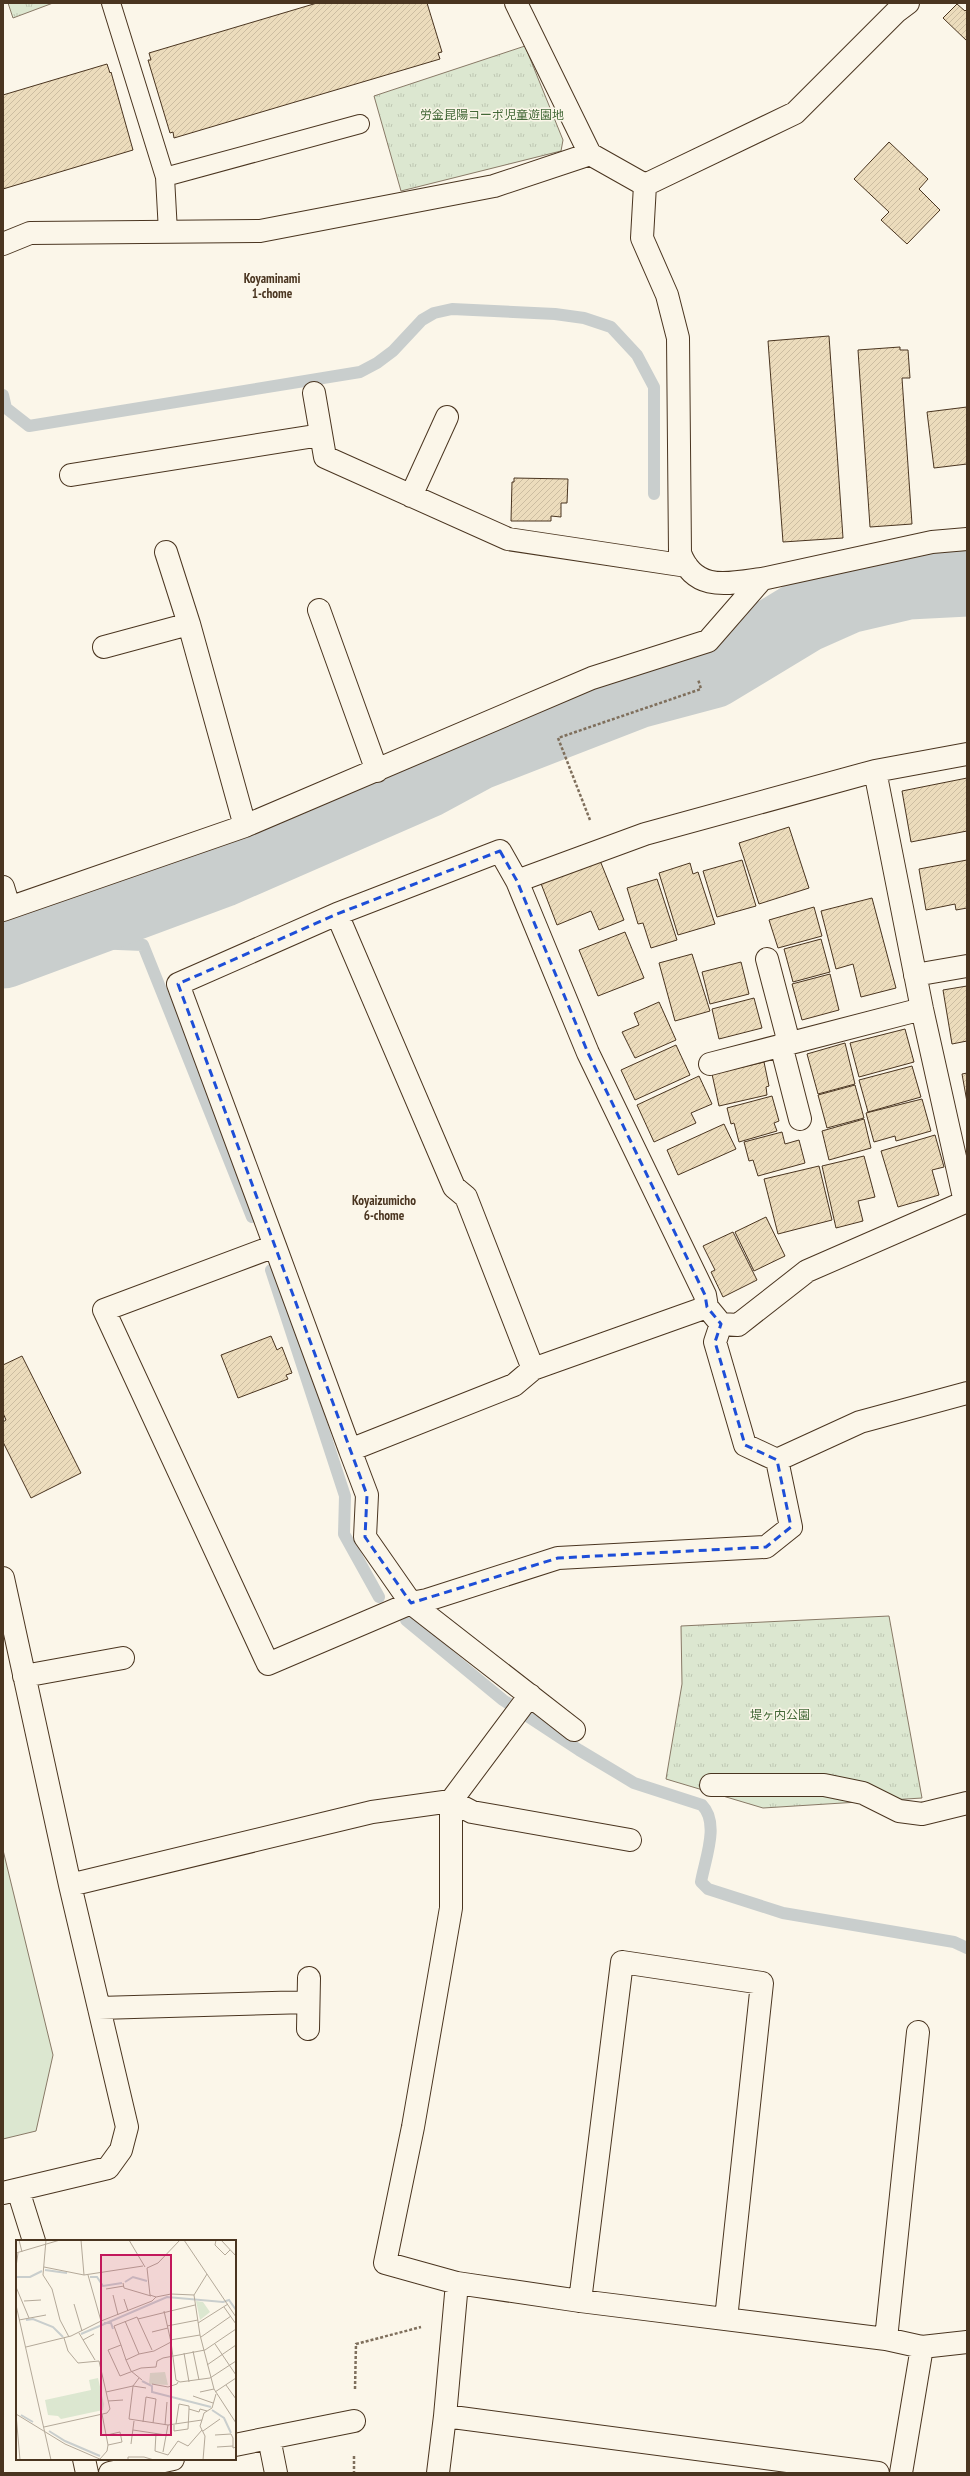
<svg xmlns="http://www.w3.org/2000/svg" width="970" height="2476" font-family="'PT Sans Narrow','Noto Sans JP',sans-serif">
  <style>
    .park { fill: url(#park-tufts); stroke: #887966 }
    .garden { fill: #dce7d0; stroke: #887966 }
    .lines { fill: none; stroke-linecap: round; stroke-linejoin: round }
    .stream { stroke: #c9cecd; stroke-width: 12 }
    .river { stroke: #c9cecd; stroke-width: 73 }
    .building { fill: url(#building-hatch); stroke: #4a3520 }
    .service-casing { stroke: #4a3520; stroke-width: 20 }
    .minor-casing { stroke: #4a3520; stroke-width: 24 }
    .path { stroke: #7f6f5c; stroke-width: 2.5; stroke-dasharray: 3 2; stroke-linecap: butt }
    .service { stroke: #fbf6e9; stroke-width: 18 }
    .minor { stroke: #fbf6e9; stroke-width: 22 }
    .marked { fill: none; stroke: #1d4ed8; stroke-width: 3; stroke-dasharray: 8 5; stroke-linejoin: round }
    .labels { text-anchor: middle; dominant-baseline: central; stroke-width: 3; stroke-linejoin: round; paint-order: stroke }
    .park-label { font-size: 12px; fill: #436837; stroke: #fbf6e9 }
    .neighbourhood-label { font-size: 13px; font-weight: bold; fill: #4a3520; stroke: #fbf6e9 }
    .inset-river { fill: none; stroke: #c9cecd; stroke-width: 2 }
    .inset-road { fill: none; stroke: #b4a999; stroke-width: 1 }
    .view { fill: #c2185b; fill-opacity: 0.15; stroke: #c2185b; stroke-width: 2 }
    .inset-edge { fill: none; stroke: #4a3520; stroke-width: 2 }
  </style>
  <defs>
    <pattern id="park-tufts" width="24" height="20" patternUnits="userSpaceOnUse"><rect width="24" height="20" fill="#dce7d0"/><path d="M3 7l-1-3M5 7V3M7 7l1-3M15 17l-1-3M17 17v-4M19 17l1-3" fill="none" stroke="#bec7b2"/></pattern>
    <pattern id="building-hatch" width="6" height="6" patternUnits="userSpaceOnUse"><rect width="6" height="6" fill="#ecdcbc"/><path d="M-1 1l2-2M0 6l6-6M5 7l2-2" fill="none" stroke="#ccbda1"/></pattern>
  </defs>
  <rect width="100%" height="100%" fill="#fbf6e9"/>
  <path class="park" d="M8,3H53L13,18Z
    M525,46L563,140L561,151L401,191L374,96Z
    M889,1616L922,1798L763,1808L666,1779L682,1684L681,1626Z"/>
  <path class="garden" d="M3,1850L53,2055L36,2131L3,2139Z"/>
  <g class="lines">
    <path class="stream" d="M3,395L6,408L29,426L360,372L377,363L393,351L422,320L434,313L452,309L555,314L584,318L611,327L637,355L654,387V494
      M46,935L68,942L143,945L252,1217
      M271,1270L345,1496L344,1534L379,1597
      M406,1620L503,1700L579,1750L634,1783L702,1805C720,1823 705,1859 701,1882L708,1889L783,1913L954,1942L967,1948"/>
    <path class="river" d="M3,952L221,871L427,781L477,754L637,692L712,672L803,617L848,597L908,583L967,580"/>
  </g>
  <path class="building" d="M317,3H427L442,52L438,53L440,59L174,138L173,132L170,133L148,60H151L149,53Z
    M957,4L965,11L967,9V41L943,18Z
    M107,64L110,73L111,72L133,150L3,189V95Z
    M889,142L928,179L919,189L940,210L907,244L881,220L889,212L854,179Z
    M829,336L843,538L783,542L768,341Z
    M900,347V350H908L910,378H902L912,524L870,527L858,350Z
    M967,407V464L934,468L927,412Z
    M514,478L568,479L567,503H561V517L551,516V521H511L512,482H514Z
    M967,778V831L911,842L902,791Z
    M789,827L809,888L759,904L739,843Z
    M599,858L624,920L599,930L591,911L557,925L540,881Z
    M742,860L756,906L717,917L703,871Z
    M967,860V908L956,910L955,904L926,910L919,869Z
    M690,863L693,874L698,872L715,924L678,935L659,873Z
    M657,879L677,940L651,948L643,923L638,924L627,888Z
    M872,898L896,988L861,997L853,964L836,969L821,911Z
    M814,907L822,936L778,948L769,920Z
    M625,932L644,978L598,996L579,950Z
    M821,939L830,972L793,982L784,949Z
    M692,954L710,1011L675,1021L659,963Z
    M741,962L749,994L710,1004L702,972Z
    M830,974L839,1010L802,1020L792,984Z
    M967,986V1041L952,1044L943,990Z
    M754,998L762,1028L719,1039L712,1009Z
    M659,1002L676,1040L635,1058L622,1032L639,1025L634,1013Z
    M905,1029L914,1062L859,1077L850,1043Z
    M845,1043L855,1084L818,1094L807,1054Z
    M676,1045L690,1075L635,1100L621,1070Z
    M764,1062L769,1086L766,1087L767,1095L719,1106L712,1074Z
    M912,1066L921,1097L868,1112L859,1080Z
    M967,1073V1102L962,1074Z
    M699,1076L712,1104L691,1113L696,1123L654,1142L637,1105Z
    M855,1085L864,1118L827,1128L818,1095Z
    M772,1096L779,1121L774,1123L777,1131L739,1142L734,1123L731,1124L727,1108Z
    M922,1099L931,1131L896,1141L895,1136L874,1142L866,1113Z
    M864,1119L871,1148L829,1160L822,1131Z
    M724,1124L736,1149L678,1175L667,1150Z
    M782,1132L785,1144L799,1140L805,1163L758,1176L753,1160L749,1161L744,1142Z
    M935,1135L944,1167L932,1170L939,1195L898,1207L881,1151Z
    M864,1156L875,1197L858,1201L863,1221L836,1228L822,1166Z
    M819,1166L832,1220L778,1234L764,1179Z
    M766,1217L785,1256L754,1271L735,1232Z
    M733,1232L757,1280L723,1297L711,1272L715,1270L703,1246Z
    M271,1336L277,1350L282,1347L292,1373L286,1375L288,1379L238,1398L221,1355Z
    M22,1356L81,1473L31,1498L3,1442V1422L6,1420L3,1413V1365Z"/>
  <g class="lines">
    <defs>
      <path id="service" d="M111,3L165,177L168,232
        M165,177L360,124"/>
      <path id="minor" d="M516,3L590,154L645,185
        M645,185L642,238L667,295L678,338L680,553C695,593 729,583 762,579
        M645,185L795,113L896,12L908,3
        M3,244L30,233L260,231L494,186L590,154
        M314,393L325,457L508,539L687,566
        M71,475L321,435
        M411,496L447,417
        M166,552L189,624L245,826
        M319,610L377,771
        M104,647L189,624
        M517,881L645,834L875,771L967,754
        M3,887L9,907
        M3,910L245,826L592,678L708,641L762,579L932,542L967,539
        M337,914L454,1187L466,1197L533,1369L514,1385L350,1450L275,1246L104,1310L268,1664L411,1603L427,1600L558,1558L766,1547L791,1527L777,1460L860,1422L967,1393
        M767,959L789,1043
        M915,975L967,966
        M781,1045L800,1119
        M710,1064L922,1009
        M275,1246L178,984L337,914L500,851L517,881L588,1053L705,1295L707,1307
        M721,1324L715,1342L745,1445L777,1460
        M533,1369L707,1307L721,1324L738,1325L807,1271L965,1202L922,1009L875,771
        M350,1450L367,1495L365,1537L411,1603L574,1730
        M3,1578L70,1885L127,2127L121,2150L108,2168L3,2193
        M24,1676L123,1658
        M711,1785H824L863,1793L899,1811L922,1814L967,1803
        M630,1840L472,1812L451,1801V1908L413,2127L385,2263L457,2283L580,2301L886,2339L922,2347L967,2342
        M70,1885L372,1812L451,1801L530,1695
        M99,2008L308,2002
        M308,2029L309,1978
        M18,2190L34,2241
        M580,2301L622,1962L762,1983L726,2319
        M886,2339L918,2032
        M445,2416L878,2473
        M269,2438L354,2421
        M235,2445L269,2438L276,2473
        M84,2459L87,2473
        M110,2473L173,2459
        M438,2473L445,2416L457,2283
        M901,2473L922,2347"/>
    </defs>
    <use href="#service" class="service-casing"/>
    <use href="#minor" class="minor-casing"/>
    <path class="path" d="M590,820L558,738L701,689L698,679
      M355,2389L356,2344L421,2327
      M354,2456V2473"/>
    <use href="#service" class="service"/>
    <use href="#minor" class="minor"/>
  </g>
  <path class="marked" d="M500,851L517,881L588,1053L705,1295L707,1307L721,1324L715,1342L745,1445L777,1460L791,1527L766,1547L558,1558L411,1603L365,1537L367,1495L178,984L337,914Z"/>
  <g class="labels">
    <g class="park-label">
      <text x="492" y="114">労金昆陽コーポ児童遊園地</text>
      <text x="780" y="1714">堤ヶ内公園</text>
    </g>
    <g class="neighbourhood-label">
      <text x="272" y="278">Koyaminami<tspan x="272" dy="15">1-chome</tspan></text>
      <text x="384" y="1200">Koyaizumicho<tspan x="384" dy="15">6-chome</tspan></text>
    </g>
  </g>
  <g transform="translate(16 2240)">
    <rect width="220" height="220" fill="#fbf6e9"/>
    <path d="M180,61L187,62L194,72L184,80ZM149,132L152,145L133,144L134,133Z" fill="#dce7d0"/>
    <path d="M82,138L88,164L87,170L45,179L42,176L32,175L29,160L75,150L73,140Z" fill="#dce7d0"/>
    <path class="inset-river" d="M29,30L51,33M0,37H14L26,31M74,37H81L87,46L106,43M109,42L117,37L131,41M10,80L17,79L37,87L47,97M88,83H95L97,89M65,94L151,57L207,62L213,60L220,70M126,141L136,146V152L195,167M196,170L208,178L215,193M5,175L17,182M33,191L49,201L84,216"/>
    <path class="inset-road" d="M3,0L6,12M30,0L27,35L36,49L44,80L53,97M65,0L68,35M113,0L129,27M168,0L220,77M200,0L199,5L209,15L214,10M205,0L220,16M0,13L44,0M0,27L2,13M28,27L68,35L127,26M131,28L142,23L164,0M131,28L134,55L140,57M191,34L178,55L184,95L198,149L220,183M72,35L85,81M107,43L108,48L135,56M0,47L13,78M90,49L108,46M97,55L102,75M108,59L112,71M8,61L25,60M58,64L66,91M0,65L35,220M208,67L220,84M122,79L179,65M3,80L30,75M109,81L123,114L110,120L105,105L92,110L104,136L125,128L140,127L141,121L147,118L189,110L220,89M182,83L212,64M151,86L182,80M136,92L152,88M63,93L79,120M185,97L215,76M67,100L78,94M154,100L184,95M155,102L160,140L164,142L194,138L220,121M199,104L220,135M105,105L98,86L121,77L136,110M10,107L55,96L85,81L136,61L140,57L155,54L178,55M177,111L183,140M168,113L173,142M123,114L138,111L155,102L148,71M110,120L115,131L126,140M191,125L220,105M136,144L152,147L161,144L162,142M210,145L220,159M130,148L117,146L113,179L152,185L186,180L188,173L196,168L200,154M90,152L117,146L123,138M184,152L198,149M199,152L220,138M177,156L197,163M92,161L107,160M0,174L49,204L86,220M0,174L4,220M186,180L184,186L189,196L187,220M127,182L130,157L140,159L137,183M160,184L163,164L173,166V169L183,172L184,169L191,171M149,185L151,162M158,185V191L172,189L173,169M28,187L91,173L94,169L83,121L62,123L52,111L48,98M117,190L150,195M187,191L204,179M140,193L139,211L152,215L162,201L172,206L186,190M91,195L104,192L106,202L92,205M199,195L215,194L217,198V208L220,207M115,204L118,181M201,207L217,206M147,212L152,185M84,219L91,211L92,205L86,174M112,220V217H128L138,220"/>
    <path class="view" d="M85,15H155V195H85Z"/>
    <rect width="220" height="220" class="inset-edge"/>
  </g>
  <rect width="970" height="2476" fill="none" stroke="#4a3520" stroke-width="8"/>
</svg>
